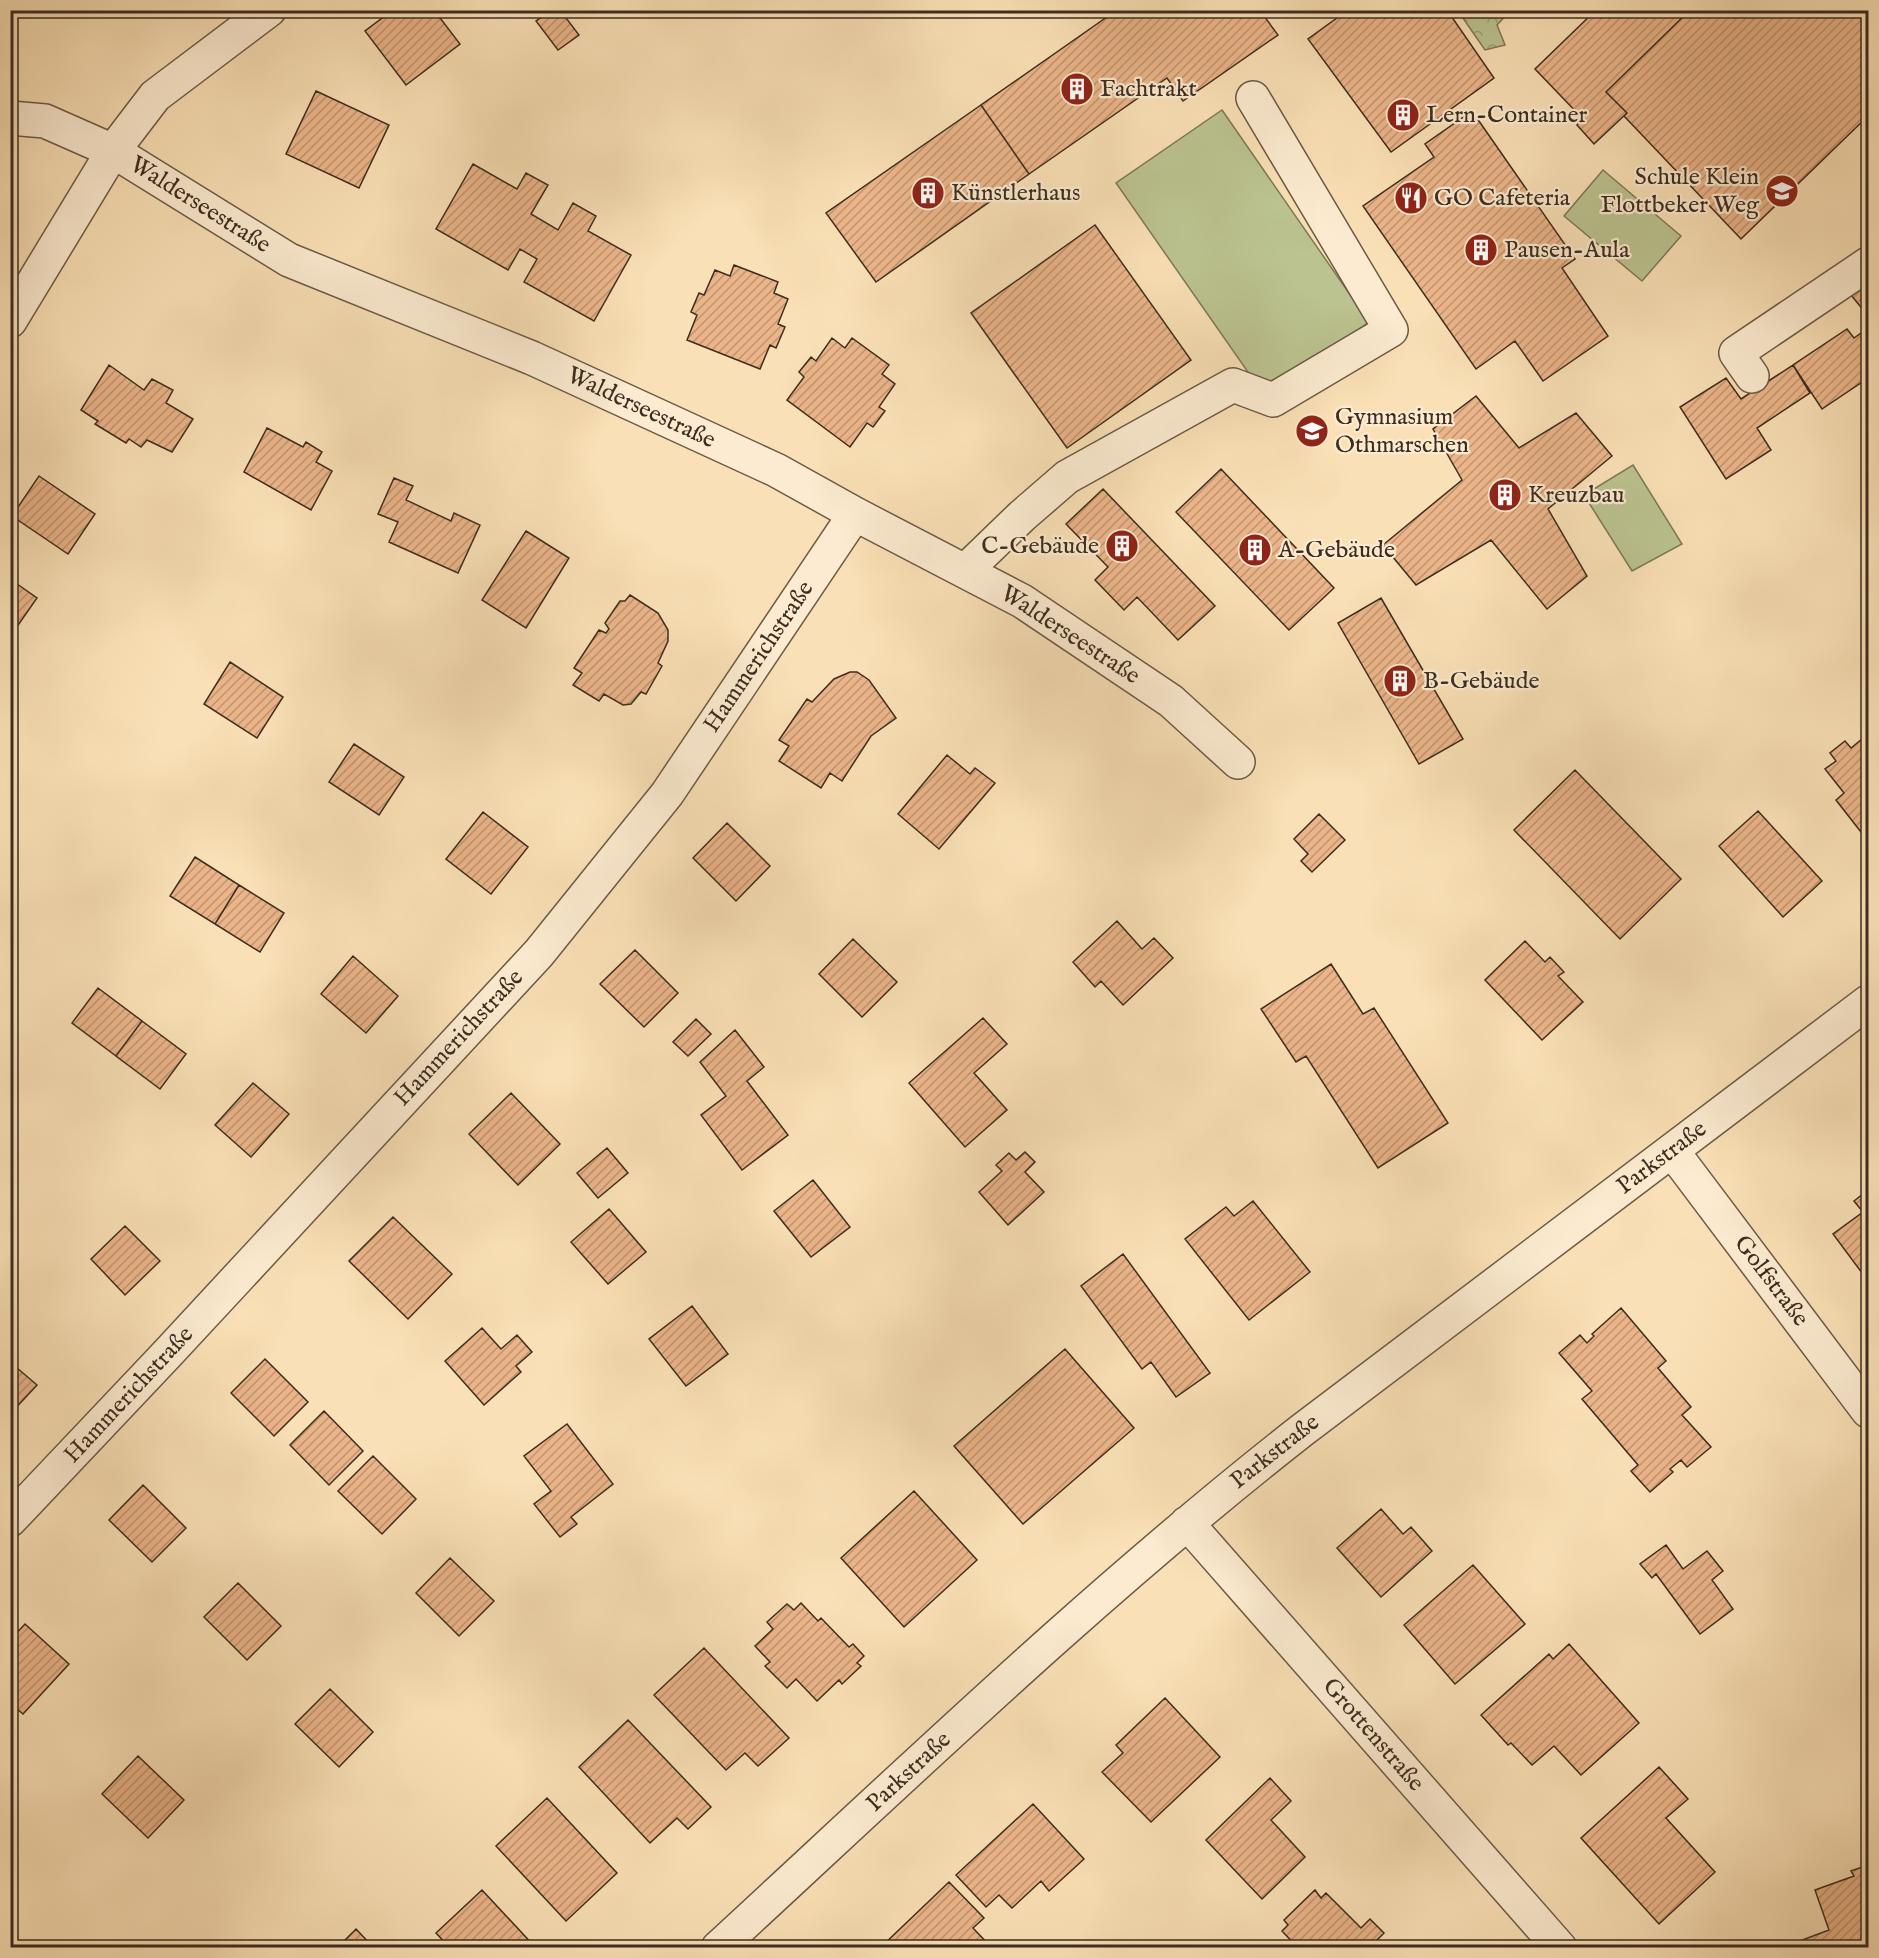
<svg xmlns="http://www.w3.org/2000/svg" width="1879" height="1958" font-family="'IM FELL English',serif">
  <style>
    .park { fill: url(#park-crowns); stroke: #7c7858; stroke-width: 1.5 }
    .pitch { fill: #bbc390; stroke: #7c7858; stroke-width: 1.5 }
    .building { fill: url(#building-hatch); stroke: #3d2d20; stroke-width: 1.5 }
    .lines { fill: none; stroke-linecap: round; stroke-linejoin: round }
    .minor-casing { stroke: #6c5a46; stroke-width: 36 }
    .minor { stroke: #fcebd0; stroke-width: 33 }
    .labels { text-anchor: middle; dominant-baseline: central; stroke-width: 4.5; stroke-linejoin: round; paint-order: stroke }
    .poi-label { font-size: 24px; fill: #3d2d20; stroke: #fcebd0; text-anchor: start }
    .street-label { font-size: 24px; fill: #3d2d20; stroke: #fcebd0 }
  </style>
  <defs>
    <pattern id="park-crowns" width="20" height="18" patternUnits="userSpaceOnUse" patternTransform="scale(1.5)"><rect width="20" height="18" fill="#bbc390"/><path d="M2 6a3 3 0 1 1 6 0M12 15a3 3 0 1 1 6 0" fill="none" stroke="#999f75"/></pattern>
    <pattern id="building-hatch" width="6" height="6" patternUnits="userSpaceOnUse" patternTransform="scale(1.5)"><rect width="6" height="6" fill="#ebb589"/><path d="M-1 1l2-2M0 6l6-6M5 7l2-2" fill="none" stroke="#c09470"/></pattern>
  </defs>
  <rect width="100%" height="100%" fill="#fae0b6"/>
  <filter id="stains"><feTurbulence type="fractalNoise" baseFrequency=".00333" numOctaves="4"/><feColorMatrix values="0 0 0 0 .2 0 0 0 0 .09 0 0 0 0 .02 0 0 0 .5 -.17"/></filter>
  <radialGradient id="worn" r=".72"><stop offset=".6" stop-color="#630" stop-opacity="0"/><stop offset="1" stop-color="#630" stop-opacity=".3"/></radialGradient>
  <path class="park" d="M1458,11H1510L1497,25L1505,45L1485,50Z"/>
  <path class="pitch" d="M1222,110L1369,322L1264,395L1116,183Z
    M1603,170L1681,236L1642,281L1564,216Z
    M1633,465L1682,544L1632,571L1584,495Z"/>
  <path class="building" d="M393,10H434L460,44L406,85L365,31Z
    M552,10H560L579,35L558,50L536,21Z
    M1117,10H1272L1264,16L1278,35L1183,101L1167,78L1029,174L981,105Z
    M1348,10H1447L1494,78L1391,152L1308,39Z
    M1596,10H1690L1606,92L1627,113L1594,144L1577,125L1583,119L1535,69Z
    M1690,10H1868V116L1741,239L1624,116L1627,113L1606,92Z
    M316,91L389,125L359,188L286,154Z
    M981,105L1029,174L876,282L826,213Z
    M1472,111L1575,259L1562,268L1608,336L1543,381L1515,341L1476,369L1363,206L1434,157L1425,144Z
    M473,164L517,189L526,173L548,185L531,214L558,230L573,203L596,216L588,231L631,255L594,321L524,282L537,259L520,249L508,270L436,229Z
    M1095,225L1191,360L1067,448L971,313Z
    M734,265L778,282L774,293L788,299L778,324L785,327L776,348L770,345L760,369L687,340L697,315L691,312L699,293L704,295L715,270L730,276Z
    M1868,273V316L1847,290Z
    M1868,328V352L1865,354L1868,359V378L1822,409L1793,365L1847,329L1854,338Z
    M832,338L845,348L852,338L889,365L882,374L895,384L879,407L885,411L873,427L867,423L850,447L787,400L804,377L799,372L811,357L816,361Z
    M109,365L144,390L152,379L173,390L166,403L193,419L172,452L147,440L141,447L129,439L126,443L95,424L98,421L81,410Z
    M1793,365L1810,393L1757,428L1771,450L1726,479L1680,407L1726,378L1741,399Z
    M1476,396L1519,448L1576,413L1612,456L1548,509L1587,576L1547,609L1491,540L1416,585L1383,545L1462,480L1433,429Z
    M267,428L303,447L306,442L322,452L316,462L332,471L311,510L244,472Z
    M1221,469L1334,588L1289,630L1176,512Z
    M39,476L95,514L68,554L12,516Z
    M394,478L413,486L406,500L451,521L454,513L480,525L458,573L389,542L398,522L378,514Z
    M1103,489L1215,606L1178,640L1137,597L1124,610L1095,580L1108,567L1066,524Z
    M526,531L569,558L526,628L482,600Z
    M10,579L37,598L14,631L10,629Z
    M630,595L658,613L668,630V641L658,663L662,666L646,694L641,692L631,704L623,705L604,694L599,701L573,685L582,673L574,668L599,630L606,633L609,629L605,623L620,601H625Z
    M1381,598L1463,739L1419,764L1338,623Z
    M230,662L283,697L257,738L204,704Z
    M850,672H857L869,680L896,718L871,736L842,781L830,773L821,788L779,761L789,746L779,740L807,699L812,702L834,679Z
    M1867,735L1868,736V841L1836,800L1844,793L1825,769L1836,761L1830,753L1845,741L1851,748Z
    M354,744L404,777L379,815L329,782Z
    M947,755L970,774L975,768L995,783L939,849L898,814Z
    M1575,770L1681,879L1620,939L1514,830Z
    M1758,811L1822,881L1783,917L1719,846Z
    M483,812L528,847L491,894L446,859Z
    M1319,814L1345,840L1312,872L1301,861L1308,854L1294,839Z
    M727,823L770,866L736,901L693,858Z
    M195,857L239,885L215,924L170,896Z
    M239,885L284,913L260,952L215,924Z
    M1117,921L1142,949L1154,938L1173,958L1123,1005L1101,981L1095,987L1073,962Z
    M853,939L897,982L862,1017L819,974Z
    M1525,941L1545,962L1550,957L1564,972L1558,976L1583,1002L1542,1040L1485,980Z
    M635,950L678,993L644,1027L600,984Z
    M353,956L398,996L366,1033L321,994Z
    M1331,964L1363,1014L1374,1008L1448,1123L1378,1168L1306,1056L1296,1062L1261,1009Z
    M98,988L142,1021L116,1056L72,1023Z
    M983,1018L1007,1044L974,1073L1007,1110L965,1147L909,1083Z
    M696,1019L711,1034L688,1056L673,1042Z
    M142,1021L186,1054L160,1089L116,1056Z
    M735,1030L764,1067L747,1081L788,1135L742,1170L701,1115L726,1096L700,1062Z
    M253,1083L289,1114L251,1157L215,1125Z
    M511,1093L560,1144L518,1185L469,1134Z
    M607,1148L628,1173L598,1198L577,1173Z
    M1025,1152L1035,1162L1025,1172L1044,1192L1008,1225L979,1192L1002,1171L996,1165L1009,1153L1016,1160Z
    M813,1180L850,1227L811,1257L774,1211Z
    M1868,1190V1281L1833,1234L1863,1212L1854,1201Z
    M1253,1201L1310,1272L1249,1320L1185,1239L1226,1207L1234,1216Z
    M609,1209L646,1252L608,1284L571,1242Z
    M393,1217L452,1274L408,1319L349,1261Z
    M125,1226L160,1261L125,1295L91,1259Z
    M1123,1254L1210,1373L1176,1397L1151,1362L1142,1369L1081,1286Z
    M692,1306L728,1354L686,1386L649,1339Z
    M1621,1308L1666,1361L1658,1368L1691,1407L1682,1415L1711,1447L1687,1467L1681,1460L1670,1469L1673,1472L1650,1492L1631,1471L1638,1465L1582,1399L1592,1391L1559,1353L1580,1335L1587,1343L1594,1336L1592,1334Z
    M482,1328L501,1349L517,1335L532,1352L516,1366L521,1372L484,1405L445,1361Z
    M1065,1349L1134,1428L1023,1524L954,1446Z
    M265,1359L308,1402L274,1436L231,1393Z
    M10,1362L37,1385L10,1414Z
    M324,1411L363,1451L329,1485L290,1445Z
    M567,1424L613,1484L571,1517L577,1524L560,1537L534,1504L551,1491L524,1456Z
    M373,1456L416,1499L382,1534L338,1491Z
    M143,1485L186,1528L152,1562L109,1520Z
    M914,1491L977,1560L904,1627L841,1558Z
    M1381,1509L1403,1534L1411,1527L1432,1551L1381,1597L1337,1548Z
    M1666,1545L1683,1569L1707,1551L1723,1571L1712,1580L1733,1609L1700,1634L1656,1574L1652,1578L1640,1564Z
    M450,1558L494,1601L459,1636L416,1593Z
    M1473,1565L1525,1624L1455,1684L1404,1625Z
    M238,1583L281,1626L247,1660L204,1617Z
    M801,1603L818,1621L821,1618L849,1647L853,1644L864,1656L857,1663L861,1666L842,1684L839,1680L817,1701L796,1679L787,1688L765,1666L770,1662L755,1646L773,1629L767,1622L787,1604L794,1610Z
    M25,1624L69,1664L23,1714L10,1703V1640Z
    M1569,1644L1639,1723L1581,1775L1554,1746L1532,1765L1511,1743L1508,1745L1481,1715L1549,1654L1553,1659Z
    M704,1648L789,1738L758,1766L745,1753L726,1770L654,1695Z
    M330,1689L373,1732L339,1767L295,1724Z
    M1165,1698L1220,1757L1151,1822L1102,1772L1123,1753L1116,1745Z
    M628,1720L711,1807L688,1829L677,1818L650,1843L579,1767Z
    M138,1756L184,1800L148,1838L102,1794Z
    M1659,1767L1688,1799L1666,1818L1715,1872L1659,1924L1581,1838Z
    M1270,1778L1291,1801L1271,1820L1305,1857L1262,1899L1206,1840Z
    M547,1798L617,1873L566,1921L496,1846Z
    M1033,1804L1084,1859L1049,1891L1041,1881L1012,1908L999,1895L986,1907L956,1875Z
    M1868,1865V1948H1781L1829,1930L1815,1890L1854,1876L1851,1871Z
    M949,1882L984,1918L973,1928L992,1948H880Z
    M482,1890L536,1948H450L436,1933Z
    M1315,1890L1321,1898L1326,1893L1361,1928L1370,1919L1384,1933L1369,1948H1298L1282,1931L1288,1925L1284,1920Z
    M356,1929L374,1948H337Z"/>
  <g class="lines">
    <defs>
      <path id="minor" d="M10,118L45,121L113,151L289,260L532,358L776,470L855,514L1022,601L1171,701L1238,762
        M10,321L113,151L155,96L269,10
        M1752,376L1736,353L1868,264
        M965,571L1022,516L1067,477L1233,385L1273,400L1391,330L1253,98
        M1673,1152L1868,1411
        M10,1520L168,1353L539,953L667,794L855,514
        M1187,1523L1560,1948
        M718,1948C909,1772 1097,1591 1301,1431L1868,1002"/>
    </defs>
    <use href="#minor" class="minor-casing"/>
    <use href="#minor" class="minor"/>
  </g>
  <defs>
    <symbol id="building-disc" viewBox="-11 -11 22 22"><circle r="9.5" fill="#8f2418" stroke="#fcebd0"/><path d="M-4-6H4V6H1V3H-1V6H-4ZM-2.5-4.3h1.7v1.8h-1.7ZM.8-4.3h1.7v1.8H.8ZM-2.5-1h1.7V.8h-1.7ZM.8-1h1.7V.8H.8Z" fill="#fff"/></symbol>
    <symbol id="school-disc" viewBox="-11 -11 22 22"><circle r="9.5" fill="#8f2418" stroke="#fcebd0"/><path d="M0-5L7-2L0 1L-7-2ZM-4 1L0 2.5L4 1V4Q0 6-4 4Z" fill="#fff"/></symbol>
    <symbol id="restaurant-disc" viewBox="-11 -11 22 22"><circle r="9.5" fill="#8f2418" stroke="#fcebd0"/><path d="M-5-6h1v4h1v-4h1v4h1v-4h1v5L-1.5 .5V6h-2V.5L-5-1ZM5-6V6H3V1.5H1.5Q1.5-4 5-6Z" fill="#fff"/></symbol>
  </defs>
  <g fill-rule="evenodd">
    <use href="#building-disc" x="1058" y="70" width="38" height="38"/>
    <use href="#building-disc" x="1384" y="96" width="38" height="38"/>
    <use href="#school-disc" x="1763" y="172" width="38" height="38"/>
    <use href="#building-disc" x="909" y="174" width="38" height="38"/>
    <use href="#restaurant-disc" x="1392" y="179" width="38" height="38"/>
    <use href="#building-disc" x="1462" y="231" width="38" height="38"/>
    <use href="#school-disc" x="1293" y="412" width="38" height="38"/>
    <use href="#building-disc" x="1486" y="476" width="38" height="38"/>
    <use href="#building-disc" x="1103" y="527" width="38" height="38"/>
    <use href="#building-disc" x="1236" y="531" width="38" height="38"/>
    <use href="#building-disc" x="1381" y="662" width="38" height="38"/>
  </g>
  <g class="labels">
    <g class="poi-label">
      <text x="1100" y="89">Fachtrakt</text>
      <text x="1426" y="115">Lern-Container</text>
      <text x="1759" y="177" text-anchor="end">Schule Klein<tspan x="1759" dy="28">Flottbeker Weg</tspan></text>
      <text x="951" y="193">Künstlerhaus</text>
      <text x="1434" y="198">GO Cafeteria</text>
      <text x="1504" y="250">Pausen-Aula</text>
      <text x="1335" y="417">Gymnasium<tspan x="1335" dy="28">Othmarschen</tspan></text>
      <text x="1528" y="495">Kreuzbau</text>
      <text x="1099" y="546" text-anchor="end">C-Gebäude</text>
      <text x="1278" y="550">A-Gebäude</text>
      <text x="1423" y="681">B-Gebäude</text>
    </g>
    <g class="street-label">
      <text transform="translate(200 205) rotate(32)">Walderseestraße</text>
      <text transform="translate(641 408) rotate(25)">Walderseestraße</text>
      <text transform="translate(1070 635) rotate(33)">Walderseestraße</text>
      <text transform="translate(759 657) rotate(-56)">Hammerichstraße</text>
      <text transform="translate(459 1038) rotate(-47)">Hammerichstraße</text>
      <text transform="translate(1662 1158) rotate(-37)">Parkstraße</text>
      <text transform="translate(1771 1281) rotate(53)">Golfstraße</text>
      <text transform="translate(129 1395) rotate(-47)">Hammerichstraße</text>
      <text transform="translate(1275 1452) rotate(-38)">Parkstraße</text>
      <text transform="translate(1373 1735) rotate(49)">Grottenstraße</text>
      <text transform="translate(909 1772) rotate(-43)">Parkstraße</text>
    </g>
  </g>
  <rect width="1879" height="1958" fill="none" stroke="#fae0b6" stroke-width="36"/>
  <rect x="12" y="12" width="1855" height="1934" fill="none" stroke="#3d2d20" stroke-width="3"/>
  <rect x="18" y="18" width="1843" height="1922" fill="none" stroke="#3d2d20" stroke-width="1.5"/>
  <rect width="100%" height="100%" filter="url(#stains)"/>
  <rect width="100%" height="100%" fill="url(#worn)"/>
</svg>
